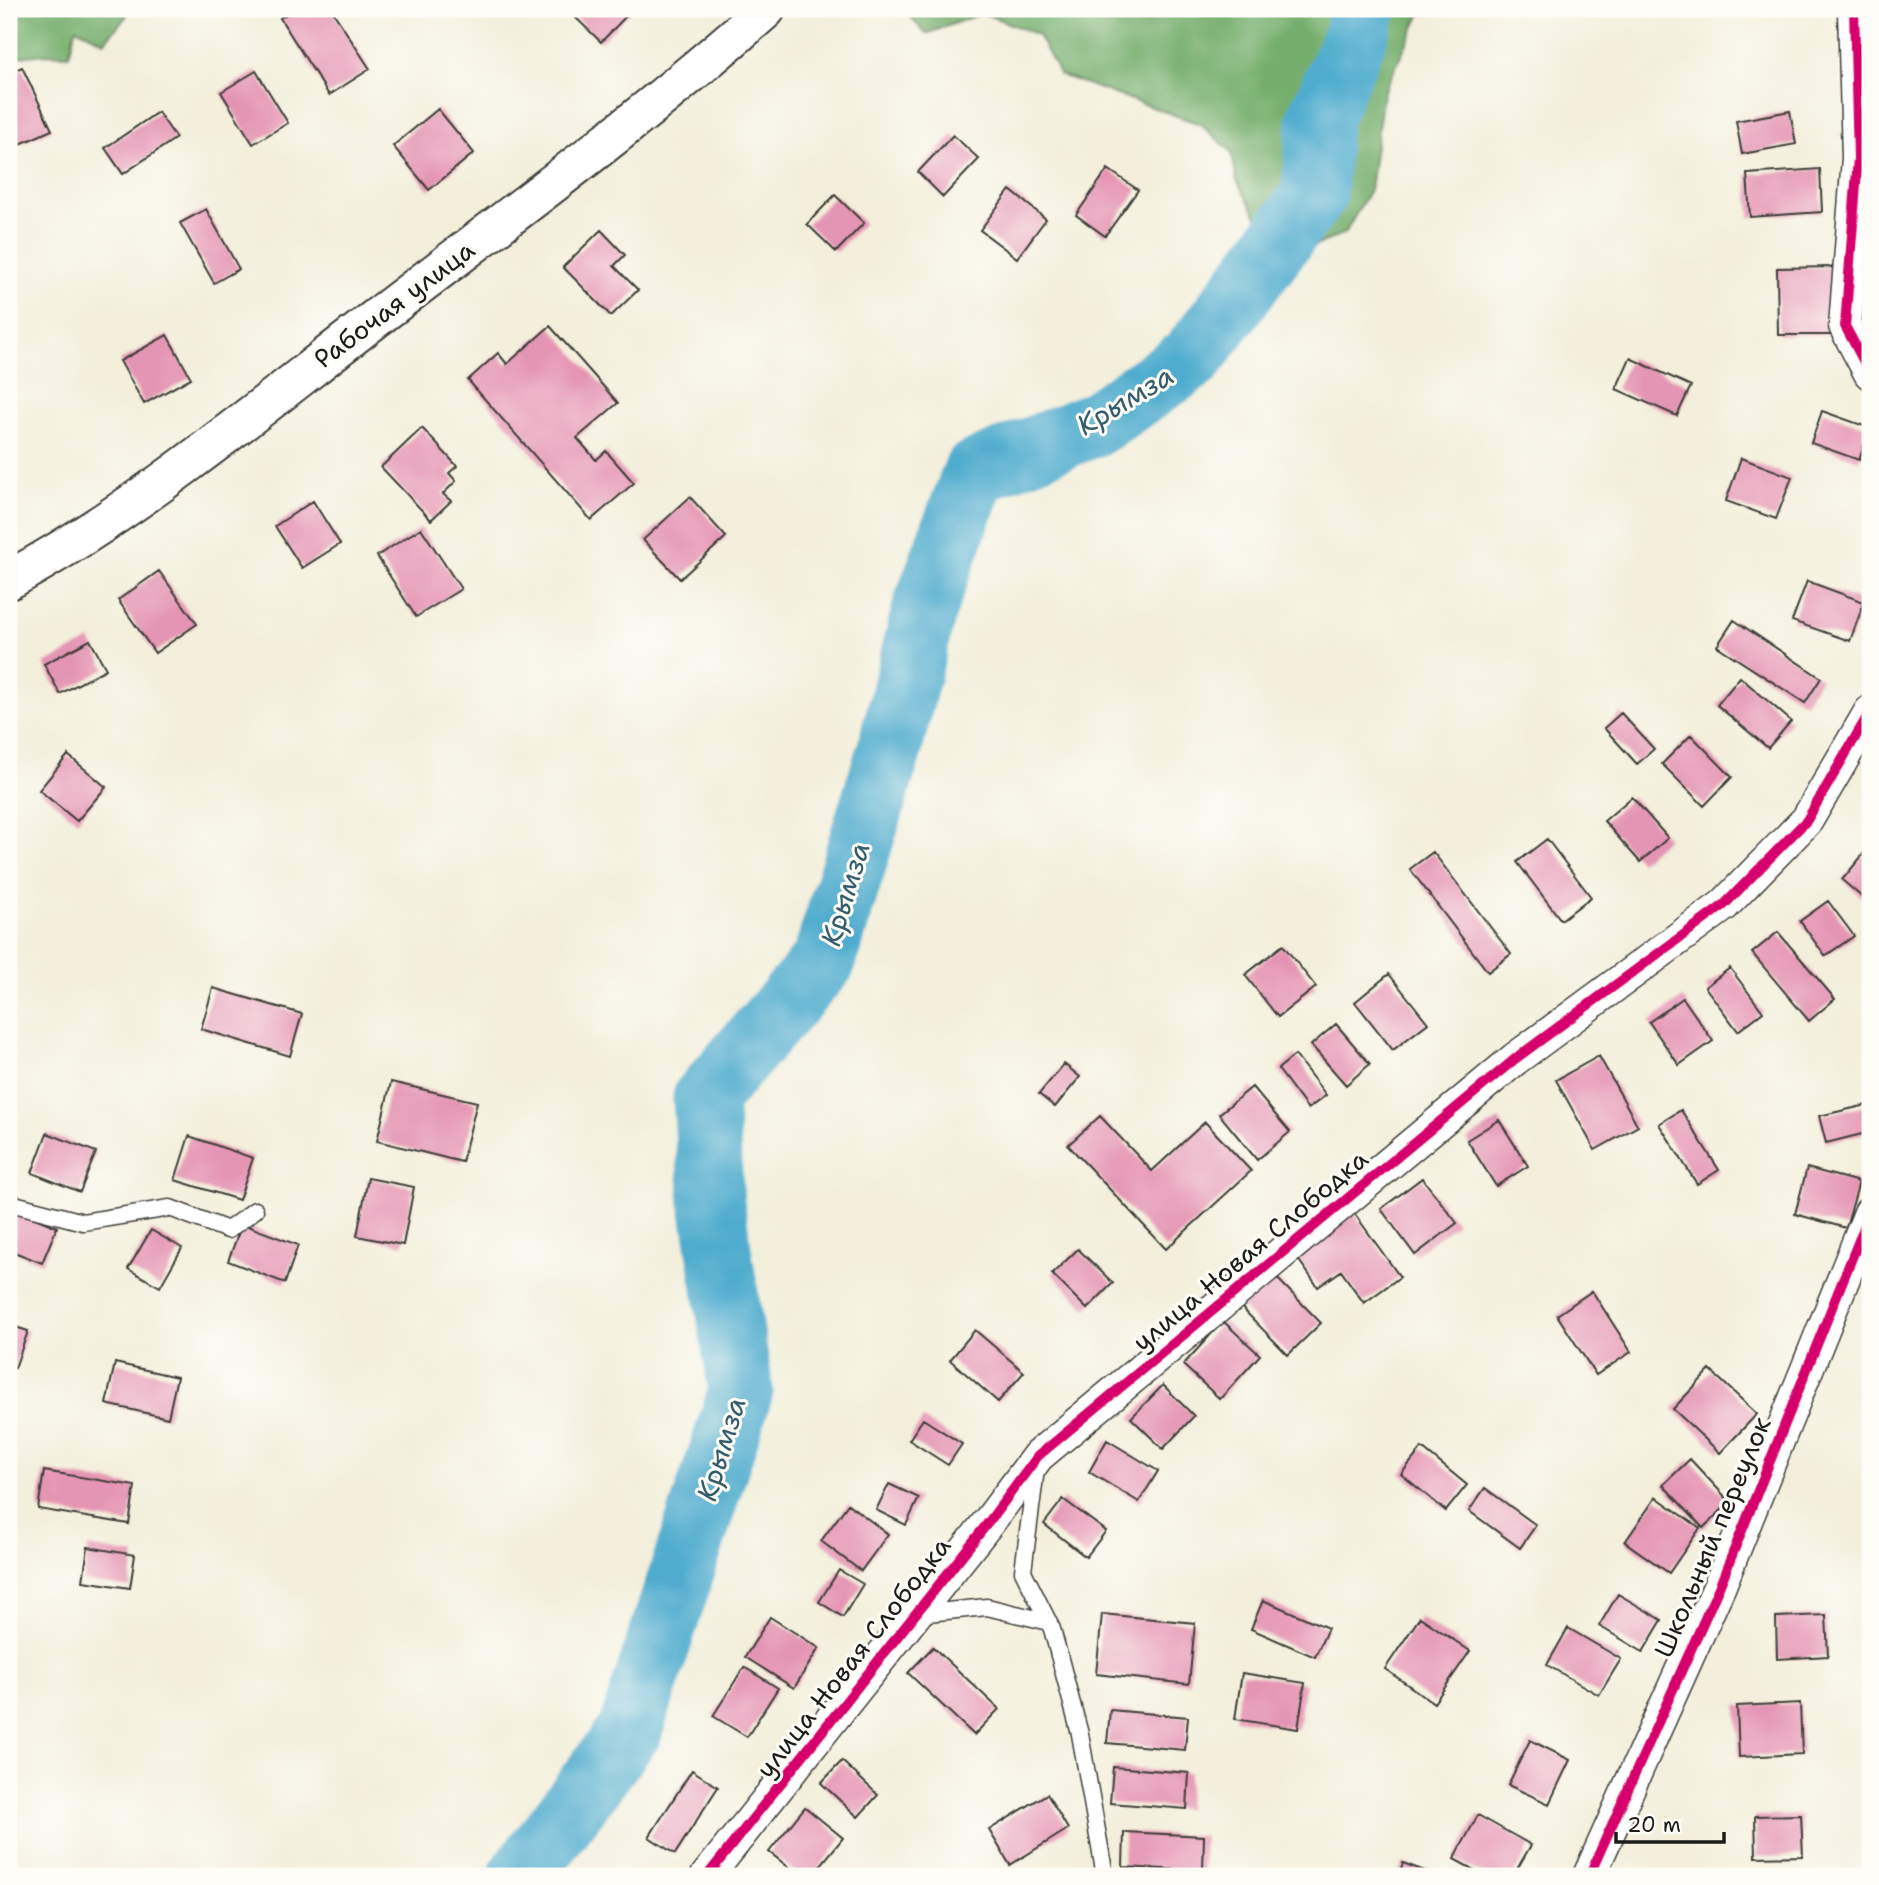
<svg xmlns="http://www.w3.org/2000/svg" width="1879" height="1885" font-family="'Shantell Sans',sans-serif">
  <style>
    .forest { fill: #75ae6c; stroke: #486544; stroke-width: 2 }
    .water { fill: #50acce; stroke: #366475; stroke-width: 2 }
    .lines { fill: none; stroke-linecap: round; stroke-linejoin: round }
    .river { stroke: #50acce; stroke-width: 65 }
    .building { fill: #e595b4 }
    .service-casing { stroke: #3c3c39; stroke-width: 19 }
    .minor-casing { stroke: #3c3c39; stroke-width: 35 }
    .primary-casing { stroke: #3c3c39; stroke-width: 42 }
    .service { stroke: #fff; stroke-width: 16 }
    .minor { stroke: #fff; stroke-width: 32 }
    .primary { stroke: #fff; stroke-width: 38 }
    .cycleway-casing { stroke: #fdfcf7; stroke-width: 15 }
    .cycleway { stroke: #d6006c; stroke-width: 10 }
    .labels { text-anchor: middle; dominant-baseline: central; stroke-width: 6; stroke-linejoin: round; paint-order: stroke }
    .street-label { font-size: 26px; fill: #1c1c1c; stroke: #fdfcf7 }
    .water-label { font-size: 28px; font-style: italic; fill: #335d6c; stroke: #fdfcf7 }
  </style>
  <rect width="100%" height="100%" fill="#fdfcf7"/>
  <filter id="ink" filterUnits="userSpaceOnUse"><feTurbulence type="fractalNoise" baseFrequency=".0143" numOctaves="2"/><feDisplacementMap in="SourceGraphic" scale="14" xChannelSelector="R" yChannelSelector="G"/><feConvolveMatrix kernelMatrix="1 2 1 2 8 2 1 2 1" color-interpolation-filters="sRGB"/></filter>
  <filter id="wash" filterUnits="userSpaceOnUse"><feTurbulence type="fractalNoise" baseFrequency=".00686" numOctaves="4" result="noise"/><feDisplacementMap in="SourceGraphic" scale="28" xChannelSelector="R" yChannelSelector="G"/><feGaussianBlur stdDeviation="1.57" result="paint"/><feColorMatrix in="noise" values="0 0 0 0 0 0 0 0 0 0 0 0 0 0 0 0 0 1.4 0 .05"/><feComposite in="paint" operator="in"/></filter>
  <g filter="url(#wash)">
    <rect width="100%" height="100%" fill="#f3efdb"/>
    <path class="forest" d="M9,9H127L126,17L104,42L76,28L69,55L46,54L9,58Z
      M903,9H1423L1383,93L1370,190L1345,233L1306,250L1259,220L1237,181L1231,151L1200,124L1060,75L1038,35L983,13L926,34Z"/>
    <path class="water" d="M1340,9H1376L1365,43L1340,150L1308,145Z"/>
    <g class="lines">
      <path class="river" d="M521,1876L630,1731L741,1391L712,1204L705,1098L824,961L890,748L925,607L975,472L1097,423L1191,359L1314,195L1319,120L1356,34L1364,9"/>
    </g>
    <g id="blocks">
      <path class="building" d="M295,9H331L370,69L329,95L280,18Z
        M581,9H633L601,42L574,16Z
        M22,67L52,130L9,149V73Z
        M256,71L288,123L253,144L221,92Z
        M438,109L474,153L429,190L393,146Z
        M1790,111L1796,144L1742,154L1736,121Z
        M158,112L176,138L123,174L105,148Z
        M953,135L979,159L943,197L918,172Z
        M1108,169L1138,190L1105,236L1076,215Z
        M1820,169L1822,212L1750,217L1747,174Z
        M1010,190L1046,219L1017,258L980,230Z
        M835,195L864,223L836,252L807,224Z
        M206,209L239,269L214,283L180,223Z
        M601,230L625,255L614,266L638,290L611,316L563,267Z
        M1833,267L1834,335H1778L1777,268Z
        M550,326L618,403L577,438L596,460L606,451L634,483L591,520L468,380L498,353L507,364Z
        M167,335L191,378L144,404L120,361Z
        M1630,358L1691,386L1677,416L1616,389Z
        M1822,411L1870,428L1859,460L1811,443Z
        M422,428L457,466L449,473L456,481L443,494L451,501L431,520L381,467Z
        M1741,458L1792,477L1776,519L1726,501Z
        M690,497L726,537L680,579L643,540Z
        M313,501L340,544L302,568L275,526Z
        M421,528L461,589L416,617L377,556Z
        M159,571L197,624L155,653L118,600Z
        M1807,581L1864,602L1850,641L1792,621Z
        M1734,620L1821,678L1805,703L1717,646Z
        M90,640L106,669L60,694L44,664Z
        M1740,677L1791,721L1768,748L1717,705Z
        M1621,713L1654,749L1637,764L1604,728Z
        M1691,735L1732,777L1704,806L1662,764Z
        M68,755L106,787L77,821L39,790Z
        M1632,797L1668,838L1640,862L1604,821Z
        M1547,839L1591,897L1561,920L1517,862Z
        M1870,846V904L1842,880Z
        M1433,852L1511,954L1488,972L1410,869Z
        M1828,901L1854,936L1825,956L1800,921Z
        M1778,932L1835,999L1809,1021L1752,953Z
        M1283,945L1316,987L1278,1017L1245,975Z
        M1730,968L1763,1012L1738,1031L1705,987Z
        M1389,974L1428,1023L1393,1050L1355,1002Z
        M213,988L302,1014L290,1056L201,1029Z
        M1683,998L1713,1041L1679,1065L1649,1022Z
        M1336,1024L1370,1064L1346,1085L1311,1045Z
        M1295,1055L1326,1095L1308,1109L1278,1069Z
        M1599,1056L1638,1126L1595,1150L1556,1080Z
        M1064,1064L1080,1077L1055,1107L1039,1094Z
        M391,1082L477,1102L462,1162L377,1141Z
        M1252,1087L1290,1132L1257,1160L1219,1114Z
        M1867,1105L1870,1132L1826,1143L1819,1116Z
        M1681,1110L1719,1170L1697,1184L1659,1124Z
        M1100,1116L1152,1171L1205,1122L1251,1171L1166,1249L1068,1145Z
        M1499,1120L1528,1166L1496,1186L1467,1140Z
        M47,1133L96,1152L80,1192L32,1173Z
        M189,1136L253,1158L239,1200L175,1180Z
        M1807,1168L1859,1182L1846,1228L1795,1214Z
        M368,1178L414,1187L403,1245L357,1236Z
        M1422,1178L1457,1223L1415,1255L1381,1209Z
        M15,1210L57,1227L42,1263L9,1250V1225Z
        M1352,1210L1400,1277L1364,1303L1341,1271L1318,1287L1293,1252Z
        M242,1224L298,1245L285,1283L228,1261Z
        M151,1230L182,1248L160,1287L128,1269Z
        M1078,1249L1113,1283L1087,1309L1052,1274Z
        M1269,1270L1321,1323L1288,1355L1236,1302Z
        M1592,1291L1631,1352L1596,1375L1557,1315Z
        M1223,1321L1260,1355L1220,1399L1183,1365Z
        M9,1325L28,1331L15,1368L9,1366Z
        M975,1330L1024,1372L998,1402L950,1360Z
        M115,1363L177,1377L168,1418L106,1404Z
        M1710,1370L1757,1414L1720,1453L1673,1409Z
        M1163,1385L1194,1416L1163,1449L1131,1418Z
        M923,1419L962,1444L948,1465L909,1440Z
        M1107,1440L1158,1471L1139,1502L1089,1472Z
        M1422,1448L1467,1485L1446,1511L1401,1474Z
        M1690,1459L1730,1502L1703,1528L1663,1485Z
        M44,1471L135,1486L129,1524L38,1509Z
        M889,1484L919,1498L906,1525L876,1510Z
        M1485,1488L1536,1525L1520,1548L1469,1511Z
        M1656,1497L1700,1528L1669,1573L1625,1542Z
        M1063,1499L1106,1531L1086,1557L1044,1524Z
        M848,1504L888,1534L861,1571L821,1541Z
        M88,1547L135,1555L130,1588L83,1581Z
        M839,1570L863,1584L843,1617L819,1602Z
        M1618,1594L1662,1620L1643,1652L1599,1626Z
        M1263,1600L1328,1628L1315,1657L1251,1629Z
        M1102,1614L1195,1623L1189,1684L1096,1674Z
        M1826,1615L1828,1656L1777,1659L1776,1617Z
        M770,1617L819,1648L794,1688L745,1657Z
        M1420,1617L1470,1651L1434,1703L1385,1669Z
        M1568,1628L1621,1659L1599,1695L1547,1665Z
        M933,1647L999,1709L974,1735L908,1673Z
        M744,1667L778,1688L747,1737L713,1716Z
        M1242,1673L1305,1683L1298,1729L1235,1719Z
        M1800,1703L1802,1754L1739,1757L1737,1706Z
        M1110,1710L1188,1717L1185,1750L1107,1743Z
        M1530,1740L1570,1760L1549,1804L1508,1785Z
        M842,1761L878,1795L858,1817L821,1783Z
        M1113,1767L1189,1773L1187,1809L1110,1803Z
        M692,1770L718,1787L675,1854L649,1837Z
        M1047,1794L1068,1829L1010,1865L989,1830Z
        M805,1807L843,1838L812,1876H800L769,1852Z
        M1478,1815L1531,1845L1513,1876H1485L1454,1859Z
        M1801,1815L1803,1856L1756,1857L1755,1816Z
        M1124,1832L1204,1836L1203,1871L1123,1867Z
        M1403,1863L1438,1876H1398Z"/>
    </g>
  </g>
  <g filter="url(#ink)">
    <use href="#blocks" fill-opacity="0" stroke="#3c3c39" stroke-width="2"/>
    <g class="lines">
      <defs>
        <path id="service" d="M9,1205H18L83,1222L170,1208L228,1230L255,1210
          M1036,1469L1023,1571L1052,1629L1080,1734L1105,1876
          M917,1614L987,1607L1049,1622"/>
        <path id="minor" d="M1854,9L1858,158L1845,326L1870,373
          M707,1876L991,1519L1038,1456L1515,1059L1724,905L1807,820L1870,712
          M1589,1876L1720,1585L1870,1213"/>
        <path id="primary" d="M9,580C139,509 254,412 371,322C504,220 641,121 766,9"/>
      </defs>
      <use href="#service" class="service-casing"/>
      <use href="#minor" class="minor-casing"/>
      <use href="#primary" class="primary-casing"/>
      <use href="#service" class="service"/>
      <use href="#minor" class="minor"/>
      <use href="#primary" class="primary"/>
      <defs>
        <path id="cycleway" d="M1854,9L1858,158L1845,326L1870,373
          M707,1876L991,1519L1038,1456L1515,1059L1724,905L1807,820L1870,712
          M1589,1876L1720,1585L1870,1213"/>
      </defs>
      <use href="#cycleway" class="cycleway-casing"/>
      <use href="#cycleway" class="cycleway"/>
    </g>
  </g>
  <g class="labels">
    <g class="street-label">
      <text transform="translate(394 304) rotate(-37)">Рабочая улица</text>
      <text transform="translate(1250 1250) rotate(-40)">улица Новая Слободка</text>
      <text transform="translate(1712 1537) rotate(-67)">Школьный переулок</text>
      <text transform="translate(853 1657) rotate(-52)">улица Новая Слободка</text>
    </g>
    <g class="water-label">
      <text transform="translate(1125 400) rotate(-31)">Крымза</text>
      <text transform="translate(845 894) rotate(-73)">Крымза</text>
      <text transform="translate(721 1449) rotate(-73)">Крымза</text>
    </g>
  </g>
  <rect width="1879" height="1885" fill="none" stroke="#fdfcf7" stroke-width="35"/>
  <path d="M1616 1832v10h108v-10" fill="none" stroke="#1c1c1c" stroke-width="3.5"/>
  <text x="1627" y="1832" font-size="21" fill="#1c1c1c" stroke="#fdfcf7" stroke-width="5" paint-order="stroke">20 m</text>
</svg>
